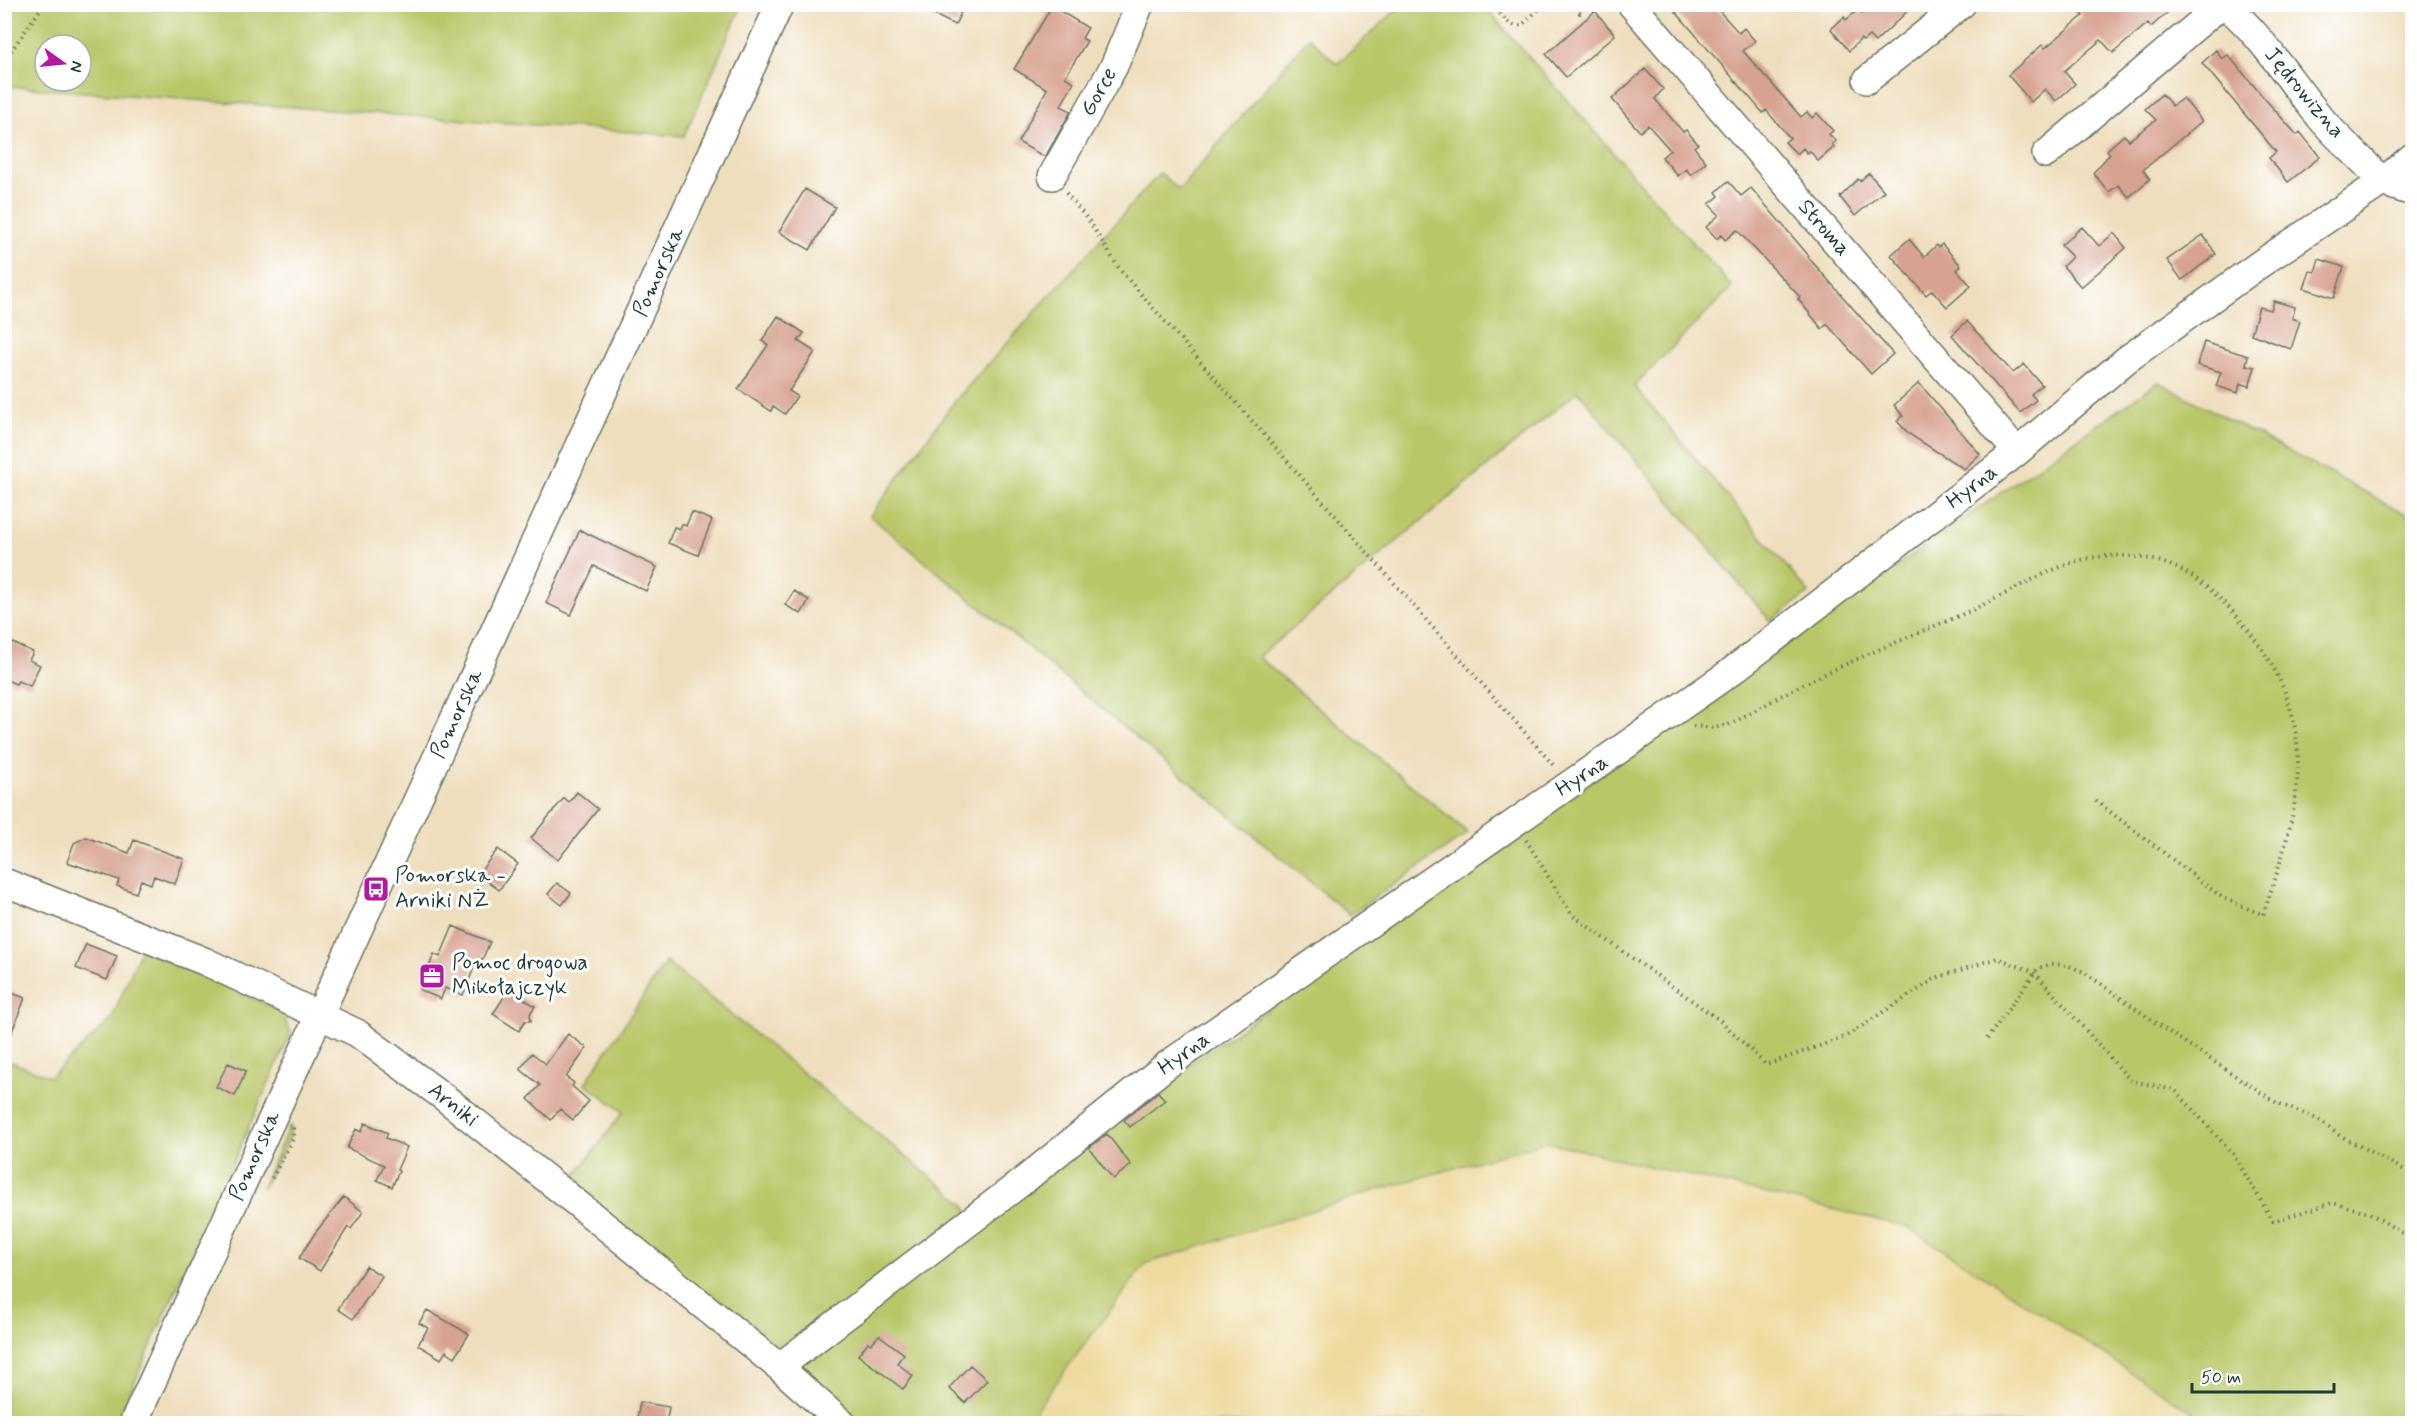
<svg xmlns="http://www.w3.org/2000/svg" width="2417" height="1428" font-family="Mynerve,sans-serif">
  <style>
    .green { fill: #b9c769; stroke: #6c824e; stroke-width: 1.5; fill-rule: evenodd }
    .sand { fill: #eeda9e; stroke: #868c69; stroke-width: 1.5 }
    .building { fill: #d7a290 }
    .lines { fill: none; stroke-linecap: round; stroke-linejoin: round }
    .minor-casing { stroke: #687564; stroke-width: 30 }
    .path { stroke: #687564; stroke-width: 4; stroke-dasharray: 1.5 4.5; stroke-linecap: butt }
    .minor { stroke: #fff; stroke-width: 27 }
    .labels { text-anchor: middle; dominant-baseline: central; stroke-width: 6; stroke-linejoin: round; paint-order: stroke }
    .street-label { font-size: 22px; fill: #1f3d34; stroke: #fff }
    .poi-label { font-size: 22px; fill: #1f3d34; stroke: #fff; text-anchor: start }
  </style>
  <rect width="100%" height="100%" fill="#fff"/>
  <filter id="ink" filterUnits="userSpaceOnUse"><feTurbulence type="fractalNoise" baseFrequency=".0167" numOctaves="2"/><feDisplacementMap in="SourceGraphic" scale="12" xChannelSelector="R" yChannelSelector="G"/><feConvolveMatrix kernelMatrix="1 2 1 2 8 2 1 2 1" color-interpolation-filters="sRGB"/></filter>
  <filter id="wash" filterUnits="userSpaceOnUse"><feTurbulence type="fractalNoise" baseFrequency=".008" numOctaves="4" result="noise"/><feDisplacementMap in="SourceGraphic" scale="24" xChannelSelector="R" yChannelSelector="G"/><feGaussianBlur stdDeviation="1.35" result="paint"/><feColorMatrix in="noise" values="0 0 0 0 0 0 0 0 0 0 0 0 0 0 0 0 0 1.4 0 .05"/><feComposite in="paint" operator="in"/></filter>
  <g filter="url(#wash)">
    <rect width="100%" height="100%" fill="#efdebd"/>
    <path class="green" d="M4,5L5,4L742,5L684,136L5,86ZM45,45H81V81H45Z
      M1402,5H1483L1732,287L1634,386L1809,593L1770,621L1578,391L1258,657L1468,833L1350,915L870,516L954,402L1160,173L1179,190L1309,37L1337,64Z
      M2158,382L2412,517V1423H843L563,1192L623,1112L585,1083L666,962L963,1203L972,1218Z
      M141,949L281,1011L291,1033L116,1423H5L4,1059L50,1077L111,1020Z
      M289,1126L291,1127L290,1137L282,1153L262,1188Z"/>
    <path class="sand" d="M1546,1142L1908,1227L2209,1423H1028V1420L1145,1264L1377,1190Z"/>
    <g id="blocks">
      <path class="building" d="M912,4H965L955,25Z
        M1669,4H1713L1739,33L1744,28L1755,41L1743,51L1801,117L1807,112L1812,118L1817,113L1833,131L1829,134L1836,141L1832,144L1834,147L1818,161L1810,151L1807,153L1803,148L1797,154L1785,142L1790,138L1766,110L1763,113Z
        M1873,4H1915L1875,42L1869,36L1863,41L1861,39L1849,51L1831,29L1844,17L1846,20L1859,9L1862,13Z
        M2074,4H2177L2151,27L2148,23L2113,53L2101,40L2064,71L2075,84L2056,101L2045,89L2031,102L2008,75L2042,45L2045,48L2083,16Z
        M1052,6L1088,28L1082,38L1087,41L1065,77L1074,82L1061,106L1071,111L1045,157L1018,142L1047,89L1014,69Z
        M1595,11L1615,35L1566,77L1546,54Z
        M2216,50L2222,59L2228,55L2265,99L2297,135L2300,132L2320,157L2288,182L2269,158L2276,152L2202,63Z
        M1645,69L1663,89L1655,99L1683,132L1686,130L1698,144L1694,147L1706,162L1691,175L1686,169L1678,176L1662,157L1670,150L1648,125L1640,132L1612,99Z
        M2162,94L2172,106L2183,98L2202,121L2143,170L2150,179L2129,197L2118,185L2109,192L2093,173L2110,154L2107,150L2124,135L2129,140L2156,120L2145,109Z
        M1869,173L1884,191L1855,216L1840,197L1858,179L1860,181Z
        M1728,181L1741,196L1751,188L1809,256L1808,257L1893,354L1871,374L1827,324L1822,329L1798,299L1800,297L1737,230L1725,240L1721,235L1717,239L1706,227L1719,215L1709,204L1719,196L1716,192Z
        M805,189L835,207L810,250L779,232Z
        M2082,227L2099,246L2114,233L2126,248L2081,287L2063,266L2072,257L2061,245Z
        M2203,235L2216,254L2182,280L2167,260Z
        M1909,239L1924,257L1937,245L1939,247L1942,244L1961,266L1957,270L1971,286L1947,307L1932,290L1926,295L1891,255Z
        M2319,259L2344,267L2334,298L2304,288L2310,271L2315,272Z
        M2274,301L2295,307L2292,318L2300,321L2291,349L2251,334L2259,307L2271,310Z
        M778,316L804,333L798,341L815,352L789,391L797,396L785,414L773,406L771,411L738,389L768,345L762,341Z
        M1967,321L2013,373L2024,364L2042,385L2031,394L2036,400L2020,413L1952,335Z
        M2204,342L2248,356L2246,365L2255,367L2249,386L2240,383L2238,393L2216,386L2221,372L2197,365Z
        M1919,383L1980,454L1964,469L1909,434L1897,421L1903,416L1894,405Z
        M692,512L712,520L698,555L668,543L674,527L680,529L682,524L686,526Z
        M580,530L657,567L646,591L594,566L571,615L546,603Z
        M794,591L809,600L801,614L785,605Z
        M11,642L33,652L29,660L40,665L30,686L18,681L16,684L4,679V657Z
        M577,792L598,809L558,860L531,838L564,798L569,802Z
        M86,837L129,853L134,840L184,859L175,884L154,876L151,884L141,880L136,893L117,886L119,880L67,862L74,843Z
        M498,849L518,864L499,890L478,874Z
        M557,883L571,893L562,905L548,894Z
        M453,926L490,942L482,960L478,958L463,995L445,988L441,999L420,990L434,954L440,957Z
        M86,944L117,956L107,980L76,968Z
        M509,989L535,1006L530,1014L531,1021H525L519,1031L493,1014Z
        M4,990L25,998L6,1047H4Z
        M568,1034L587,1048L566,1077L574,1083L572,1086L589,1101L573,1120L560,1109L551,1120L528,1099L540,1085L520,1069L532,1053L546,1064Z
        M228,1063L246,1071L235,1096L216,1087Z
        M1158,1092L1165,1100L1130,1127L1124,1120Z
        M365,1123L388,1133L386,1138L407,1147L397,1170L399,1171L392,1187L377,1180L384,1165L347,1148L356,1129L361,1132Z
        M1107,1134L1131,1165L1113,1179L1089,1148Z
        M344,1197L363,1212L351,1229L348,1227L320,1271L299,1258L315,1233Z
        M366,1266L382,1276L353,1319L338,1309Z
        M427,1310L469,1334L455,1357L446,1351L441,1359L418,1345L428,1328L419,1323Z
        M879,1335L904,1354L897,1363L913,1376L903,1389L858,1355L868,1342L871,1344Z
        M970,1365L987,1380L965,1403L949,1388Z
        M640,1402L669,1407L666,1424H636Z"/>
    </g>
  </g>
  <g filter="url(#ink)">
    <use href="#blocks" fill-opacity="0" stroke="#687564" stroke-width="1.5"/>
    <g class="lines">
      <defs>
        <path id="minor" d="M1631,4L2017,452
          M2224,4C2262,35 2288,79 2319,116C2338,140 2363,158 2382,182
          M1867,80L1962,4
          M2046,154L2222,4
          M1052,176L1114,66L1140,4
          M2382,182L2412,192
          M4,882L204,961L357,1033L445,1098L563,1192L779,1367L843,1424
          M779,1367L1023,1181L1167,1065L1728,674L2017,452L2126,360L2260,264L2382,182L2412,157
          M133,1424L780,4"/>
      </defs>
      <use href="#minor" class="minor-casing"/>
      <path class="path" d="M1492,4C1501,14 1508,27 1521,26L1544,4
        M1570,4L1580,13L1586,4
        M4,61L44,4
        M1066,193L1089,221L1120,270L1555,767
        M1693,726L1714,728L1728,725C1753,712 1778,697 1804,684C1858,657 1915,635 1970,611C2003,596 2035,576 2068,564C2088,556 2115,554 2136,557C2189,562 2224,598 2255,639C2324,733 2297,814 2263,915L2223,898L2096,801
        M1526,840L1572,915L1722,1022L1766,1065L1845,1037L1936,978L1997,958L2034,972L2131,1081L2175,1090L2233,1154L2273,1221L2332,1203L2368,1212L2412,1239
        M1987,1039L2038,968L2052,964L2067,965L2084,972L2166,1030L2277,1103L2317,1119L2339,1135L2412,1174
        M272,1178L293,1139V1125"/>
      <use href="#minor" class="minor"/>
    </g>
  </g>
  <defs>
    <symbol id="bus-square" viewBox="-11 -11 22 22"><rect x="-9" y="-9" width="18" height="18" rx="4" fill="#b5179e" stroke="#fff"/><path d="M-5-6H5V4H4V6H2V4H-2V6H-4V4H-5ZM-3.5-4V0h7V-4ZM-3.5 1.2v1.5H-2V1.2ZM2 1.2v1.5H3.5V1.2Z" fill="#fff"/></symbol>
    <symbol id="office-square" viewBox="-11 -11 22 22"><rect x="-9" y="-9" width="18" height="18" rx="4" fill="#b5179e" stroke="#fff"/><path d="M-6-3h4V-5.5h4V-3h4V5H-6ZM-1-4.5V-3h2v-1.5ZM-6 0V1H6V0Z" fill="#fff"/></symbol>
  </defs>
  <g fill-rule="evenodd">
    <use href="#bus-square" x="361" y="874" width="30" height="30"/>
    <use href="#office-square" x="417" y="961" width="30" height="30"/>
  </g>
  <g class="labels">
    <g class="street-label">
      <text transform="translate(1099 92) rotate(-61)">Gorce</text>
      <text transform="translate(2304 93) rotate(50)">Jędrowizna</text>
      <text transform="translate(1824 228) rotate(49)">Stroma</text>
      <text transform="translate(659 272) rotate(-66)">Pomorska</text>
      <text transform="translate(1972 487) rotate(-38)">Hyrna</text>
      <text transform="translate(457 714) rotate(-65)">Pomorska</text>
      <text transform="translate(1582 776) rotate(-34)">Hyrna</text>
      <text transform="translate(1184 1054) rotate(-36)">Hyrna</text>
      <text transform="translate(453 1105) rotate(38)">Arniki</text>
      <text transform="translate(255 1156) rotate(-66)">Pomorska</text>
    </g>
    <g class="poi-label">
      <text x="395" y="876">Pomorska -<tspan x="395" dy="25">Arniki NŻ</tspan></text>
      <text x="452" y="963">Pomoc drogowa<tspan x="452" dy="25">Mikołajczyk</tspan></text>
    </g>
  </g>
  <rect width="2417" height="1428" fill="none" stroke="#fff" stroke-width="24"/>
  <g transform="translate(63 63) rotate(105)"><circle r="28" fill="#ffffff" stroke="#a5b1ae" stroke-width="1.5"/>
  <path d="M0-4.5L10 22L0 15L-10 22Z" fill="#b5179e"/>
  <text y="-9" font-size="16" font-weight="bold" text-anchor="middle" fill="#1f3d34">N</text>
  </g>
  <path d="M2192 1383v9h142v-9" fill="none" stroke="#1f3d34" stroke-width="3"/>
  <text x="2201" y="1383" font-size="18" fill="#1f3d34" stroke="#ffffff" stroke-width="4.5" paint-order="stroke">50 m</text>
</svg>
